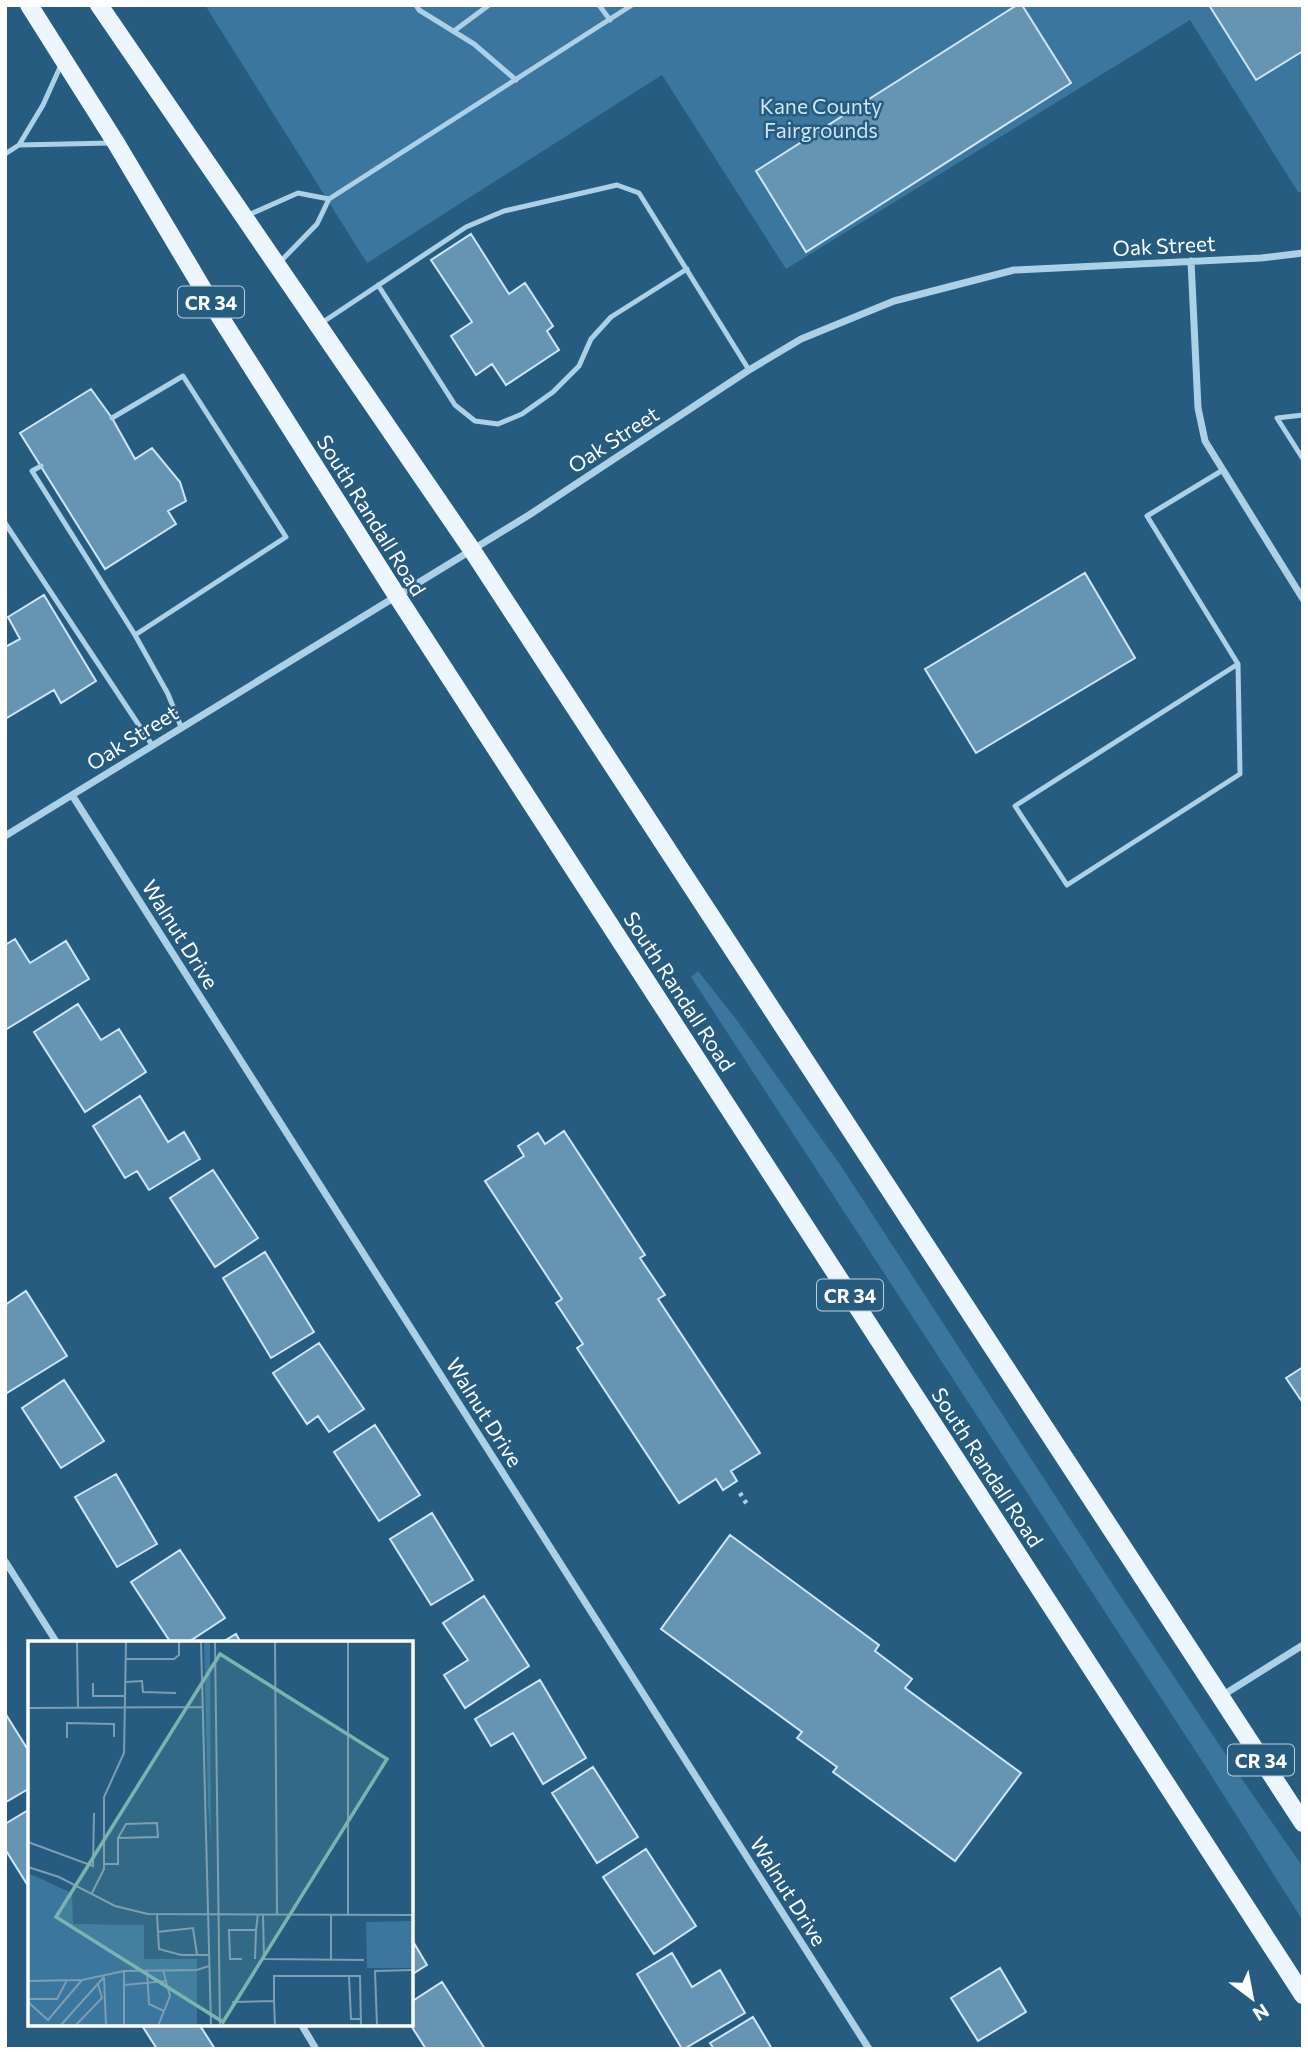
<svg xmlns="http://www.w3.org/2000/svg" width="1308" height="2054" font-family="Commissioner,sans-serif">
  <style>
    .green { fill: #3a769d }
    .building { fill: #6695b4; stroke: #cfe6f5; stroke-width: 2 }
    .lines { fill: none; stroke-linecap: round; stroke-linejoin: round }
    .path { stroke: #acd0e6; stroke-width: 4.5; stroke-dasharray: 3.5 5; stroke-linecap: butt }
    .lane { stroke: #acd0e6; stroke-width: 5 }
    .street { stroke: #acd0e6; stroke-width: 7 }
    .primary { stroke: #edf6fd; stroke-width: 18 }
    .labels { text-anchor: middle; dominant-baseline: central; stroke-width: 5; stroke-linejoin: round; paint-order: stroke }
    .shield { fill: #265c7f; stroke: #beced9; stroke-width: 2 }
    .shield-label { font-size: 19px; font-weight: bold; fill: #fff }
    .park-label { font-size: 21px; fill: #cfe6f5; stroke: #265c7f }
    .street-label { font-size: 21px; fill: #fff; stroke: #265c7f }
    .inset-road { fill: none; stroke: #7d9db2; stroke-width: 2 }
    .view { fill: #7bb4af; fill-opacity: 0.15; stroke: #7bb4af; stroke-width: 3.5 }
    .inset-edge { fill: none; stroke: #fff; stroke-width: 3.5 }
  </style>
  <rect width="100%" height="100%" fill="#265c7f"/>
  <path class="green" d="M205,5H1303V192H1298L1190,20L786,269L662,75L367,263Z
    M698,971L736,1019L841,1166L1117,1591L1246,1785L1303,1867V1921L1204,1764L691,977Z"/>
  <path class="building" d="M1017,5H1022L1071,83L806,252L756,171Z
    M1209,5H1303V51L1256,80Z
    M471,234L509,294L525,283L553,326L547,331L559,350L506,385L492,364L476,375L451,336L472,322L431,260Z
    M91,389L112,418L135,459L152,448L180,482L186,501L168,511L176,524L105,569L20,433Z
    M1085,573L1135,658L976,753L925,669Z
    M44,595L96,681L61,703L54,690L5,719V647L20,639L8,617Z
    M15,939L30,963L66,941L89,979L5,1030V945Z
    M78,1004L101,1040L119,1029L146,1072L85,1112L34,1032Z
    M140,1096L168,1142L184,1132L200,1159L149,1190L137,1171L125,1178L93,1126Z
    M564,1131L645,1255L640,1258L665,1295L658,1299L760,1453L731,1471L737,1481L723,1490L716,1479L679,1503L577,1348L583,1344L556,1303L562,1299L485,1181L524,1156L518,1146L538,1133L545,1144Z
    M213,1170L258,1238L215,1267L170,1198Z
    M265,1252L314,1332L271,1358L223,1278Z
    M26,1291L67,1356L7,1393L5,1390V1305Z
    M319,1343L364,1409L329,1432L318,1416L307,1424L273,1373Z
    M1303,1367V1403L1286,1378Z
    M64,1380L104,1441L61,1468L22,1408Z
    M375,1425L420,1495L379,1521L334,1452Z
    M116,1474L157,1544L117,1567L75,1497Z
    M432,1513L473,1580L431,1605L390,1539Z
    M730,1535L879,1645L875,1651L912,1679L905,1688L1021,1773L955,1861L833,1772L837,1767L797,1738L802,1732L661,1629Z
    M180,1550L225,1618L187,1643H171L131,1582Z
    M484,1596L529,1666L465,1708L444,1675L468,1660L443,1623Z
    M236,1634L241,1643H221Z
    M540,1680L586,1758L543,1784L513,1733L491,1746L475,1719Z
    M5,1713L30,1753V1788L6,1802Z
    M593,1767L638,1837L597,1863L552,1793Z
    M30,1809V1889L5,1849V1824Z
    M646,1849L696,1926L654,1954L603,1877Z
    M411,1938L427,1965L411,1975Z
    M672,1953L692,1987L720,1970L745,2013L684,2049H682L637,1974Z
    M1000,1968L1026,2012L978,2041L951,1998Z
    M442,1982L485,2049H426L410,2024L411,2002Z
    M753,2017L772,2049H714L710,2043Z
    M141,2024H199L215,2049H157Z"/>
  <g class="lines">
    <path class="path" d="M740,1493L748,1506"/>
    <path class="lane" d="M416,5L419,10L474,44L516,80
      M599,5L610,20
      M454,31L489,5
      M61,65L43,105L19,145L111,143
      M5,154L19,145
      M246,216L298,193L329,199
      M279,263L317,224L329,199L632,5
      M378,285L455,405L475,421L498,424L522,414L553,392L579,366L591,339L611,317L687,269
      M320,324L466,227L504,211L617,185L639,193L749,370
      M1303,415L1277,418L1303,459
      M112,418L183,376L286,537L135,635L168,694L181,727
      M41,466L32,471L135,635
      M1223,470L1147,516L1238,664L1015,806L1067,885L1240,774L1238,664
      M5,523L152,745"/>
    <path class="street" d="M1191,261L1198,408L1205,441L1303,599
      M72,795L869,2049
      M5,836L529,515L749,370L801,339L894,301L1014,270L1261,258L1303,253
      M5,1561L57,1643
      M1220,1697L1303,1645
      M301,2024L316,2049"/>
    <path class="primary" d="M29,5L116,143L210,301L397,596L1303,1995
      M99,5L472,550L1303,1823"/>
  </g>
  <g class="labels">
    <g class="shield">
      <rect x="178" y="286.5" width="66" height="31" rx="5"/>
      <rect x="817" y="1279.5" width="66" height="31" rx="5"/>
      <rect x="1228" y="1744.5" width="66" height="31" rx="5"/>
    </g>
    <g class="shield-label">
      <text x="211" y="302">CR 34</text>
      <text x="850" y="1295">CR 34</text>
      <text x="1261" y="1760">CR 34</text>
    </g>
    <g class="park-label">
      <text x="821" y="105">Kane County<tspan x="821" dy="24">Fairgrounds</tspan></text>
    </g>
    <g class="street-label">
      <text transform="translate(1164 245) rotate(-3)">Oak Street</text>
      <text transform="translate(613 439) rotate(-33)">Oak Street</text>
      <text transform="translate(372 515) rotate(58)">South Randall Road</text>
      <text transform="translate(132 737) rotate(-32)">Oak Street</text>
      <text transform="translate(181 934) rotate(58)">Walnut Drive</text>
      <text transform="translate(680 991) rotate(57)">South Randall Road</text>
      <text transform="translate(485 1412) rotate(58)">Walnut Drive</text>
      <text transform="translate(988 1467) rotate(57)">South Randall Road</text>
      <text transform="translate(789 1891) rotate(58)">Walnut Drive</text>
    </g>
  </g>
  <g transform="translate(28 1641)">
    <rect width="385" height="385" fill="#265c7f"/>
    <path d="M176,0H182L183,201L180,164ZM0,232L44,252L45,283L116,284V318H169V385H0ZM384,280L385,327H339L338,281Z" fill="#3a769d"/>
    <path class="inset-road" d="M49,0L50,67M173,0L183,385M187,0L192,385M247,0L249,273M320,0V274M98,18H146L151,14V0M98,41L114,40L115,51L148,52M65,42V55H98M0,67L175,66M39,97V82L86,83V96M0,201L65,225L66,172M76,223H90V197L130,196L129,182L98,183L90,197M0,226L31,236L87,265L120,273L385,274M64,252L76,228V156L96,112L98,0M235,273L236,318L336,319M129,274L131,308L153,314H180M303,274V319M129,291L165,287L169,314M214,318H202L201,289H228L230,273M227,318L228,289M119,330L121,363L136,370M321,335L323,378H333M76,336L78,385M0,340L54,339L96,330M96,344L139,340M0,358H29L39,339M246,360V335H332L333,385M0,361L20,379L54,339M204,361L246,360L247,385M32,385L76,336M47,385L74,357L70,343M96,385V330L169,329L181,325M130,385L142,355L135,329M349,385L347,330L385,329"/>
    <path class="view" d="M192,13L359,118L195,381L28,276Z"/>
    <rect width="385" height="385" class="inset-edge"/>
  </g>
  <rect width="1308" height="2054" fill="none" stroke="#ffffff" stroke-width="14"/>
  <g transform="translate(1252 1998) rotate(148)" stroke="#265c7f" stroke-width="5" paint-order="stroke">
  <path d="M0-5L12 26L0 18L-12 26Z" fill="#ffffff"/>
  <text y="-10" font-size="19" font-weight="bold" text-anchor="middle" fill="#ffffff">N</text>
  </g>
</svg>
